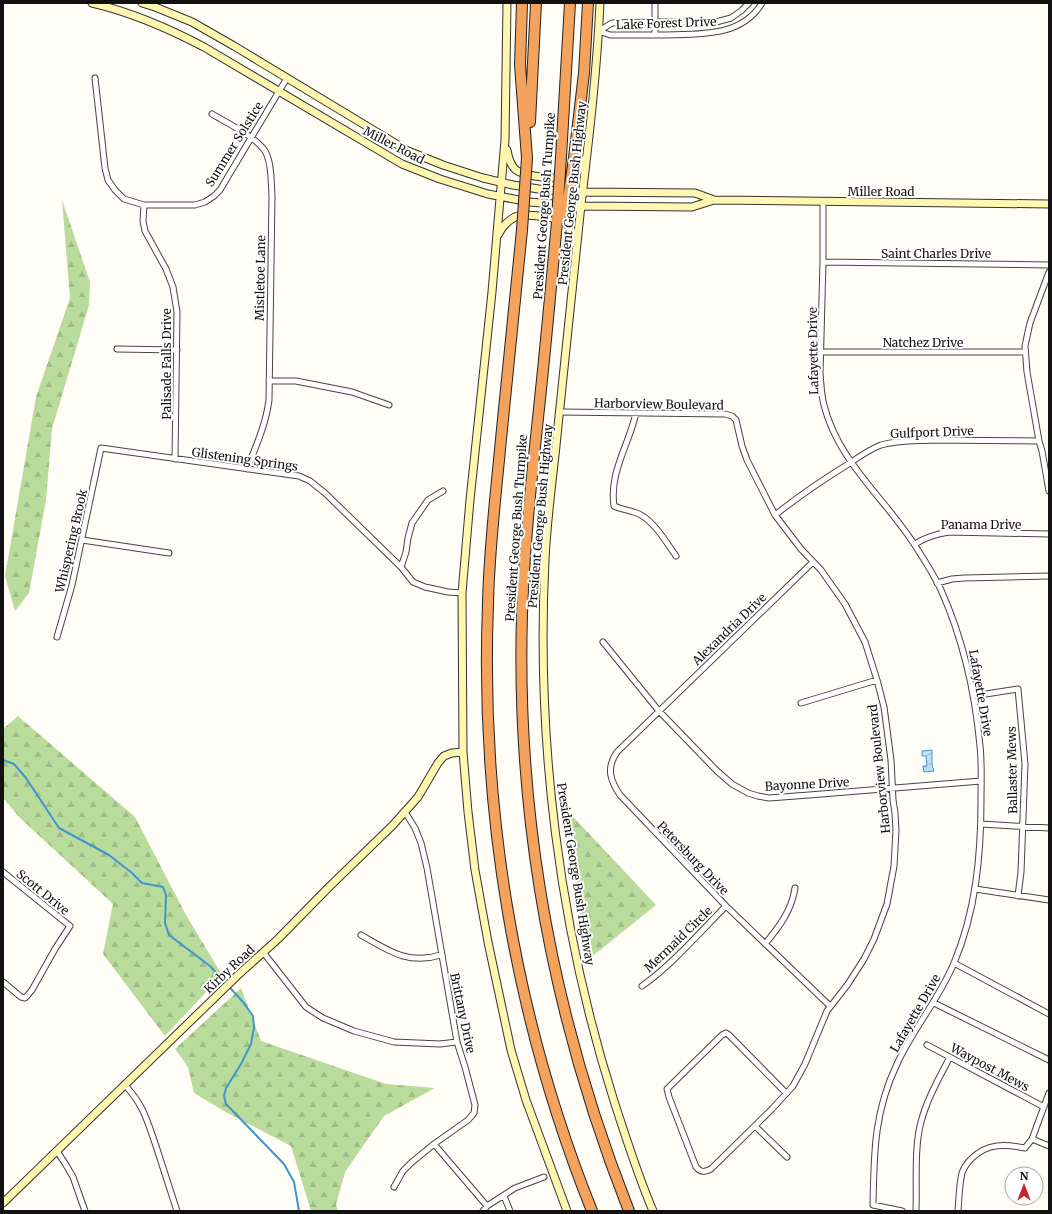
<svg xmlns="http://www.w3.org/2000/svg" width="1052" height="1214" font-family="Merriweather,serif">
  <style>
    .forest { fill: url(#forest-firs) }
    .water { fill: url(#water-waves); stroke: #3f96cf }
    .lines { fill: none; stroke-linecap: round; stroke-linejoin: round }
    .stream { stroke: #3f96cf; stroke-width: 2 }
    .street-casing { stroke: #444; stroke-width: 7 }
    .secondary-casing { stroke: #333; stroke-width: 9 }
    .highway-casing { stroke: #222; stroke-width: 12 }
    .street { stroke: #fff; stroke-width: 5 }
    .secondary { stroke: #fff6b0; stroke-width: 7 }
    .highway { stroke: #f5a25d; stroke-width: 10 }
    .highway-bridge-casing { stroke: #222; stroke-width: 12; stroke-linecap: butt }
    .highway-bridge { stroke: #f5a25d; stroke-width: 10 }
    .labels { text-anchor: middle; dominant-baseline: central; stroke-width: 4; stroke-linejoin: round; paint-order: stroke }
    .street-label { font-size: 12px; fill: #111; stroke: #fff }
  </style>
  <defs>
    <pattern id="forest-firs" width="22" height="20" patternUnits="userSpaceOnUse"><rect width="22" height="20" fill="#b9dc9c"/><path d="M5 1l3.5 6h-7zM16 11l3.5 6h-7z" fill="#9ebc85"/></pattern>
    <pattern id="water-waves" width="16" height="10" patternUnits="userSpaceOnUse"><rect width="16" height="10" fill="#b9e0f7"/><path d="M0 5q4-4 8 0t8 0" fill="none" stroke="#9ebfd3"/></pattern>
  </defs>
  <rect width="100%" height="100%" fill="#fffdf5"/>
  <path class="forest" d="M62,200L90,282L89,305L52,429L46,500L29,593L15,611L5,576L36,397L70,298Z
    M18,716L135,817L186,915L222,975L165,1036L103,954L113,904L20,818L3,798V729Z
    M562,805L656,905L584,963Z
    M241,988L261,1041L386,1084L435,1088L384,1116L345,1172L336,1205L338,1211H311L291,1146L224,1111L194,1093L188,1067L175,1049Z"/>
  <path class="water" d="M932,750V765L934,771L924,772L923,766H927L926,756H922V751Z"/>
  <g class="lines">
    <path class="stream" d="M3,760L14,764L26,778L59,828L109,855L132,873L142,883L163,887L166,895L165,923L169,935L210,966L243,1002L253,1016L254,1028L251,1044L241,1064L226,1088L224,1096L226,1104L284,1164L294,1182L299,1211"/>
    <defs>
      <path id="street" d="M655,3V35
        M599,31L610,35C629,35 647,35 665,35C700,34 742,37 762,3
        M599,31L612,23L654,22H716L731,18L741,11L749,3
        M95,78L105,168L108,180L115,190L124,199L144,205H195L205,202L214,196L220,190L251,138L287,78
        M212,114C227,123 261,139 267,155C272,168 271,182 272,196L269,400C266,424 256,446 247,469
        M823,202V262L820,373C821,384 821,394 824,405C838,462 886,499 916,547C925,561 934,575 941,590C963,639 975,692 980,746C982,764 981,782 981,800C981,855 976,911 954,963C939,999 913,1029 897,1064C874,1112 874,1153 873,1205L902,1211
        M144,205L143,221L145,231L166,269L173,287L177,312L175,459
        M823,262L1049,265
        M1049,272L1030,323L1025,346L1027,372L1039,441L1042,451L1049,491
        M117,349L177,350
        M821,352H1025
        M269,381H296L352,392L389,405
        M560,412L725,414L732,416L736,420L742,446L747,460L775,515L801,549L821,570L845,604L865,642L877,680L884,707L891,760L893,800L895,813L896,830L894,866L887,904L874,939L864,959L848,984L827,1011L805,1064L793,1086L772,1109L711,1169C705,1172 701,1173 696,1167L669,1097L667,1089L722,1035L726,1033L729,1035L786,1093
        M636,413C629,445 609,472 614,506C622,510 632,510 641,515C656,524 666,542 676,556
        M775,515C799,496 824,479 850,463C860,456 870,449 881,445C898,440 915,441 932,440C968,440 1003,441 1039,441
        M82,540L169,553
        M915,544C926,537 936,534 949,532L1049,534
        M813,562L617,752C606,768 610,780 620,795L726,906L830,1006
        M401,567L406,552L408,538L412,523L428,500L443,491
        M937,583L952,579L964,578L1049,576
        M57,637L72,585L101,448L299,476L310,481L325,493L401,567L413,582L425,587L448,592L462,593
        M603,642L659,711L717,771L732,784L748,793L758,796L769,798L809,795L981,781
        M973,696L1018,689L1025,764L1021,872L1018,896
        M801,703L877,680
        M981,824L1049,828
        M3,872L70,926L55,949L32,990L27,996L25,998L21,997L3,982
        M975,889L1049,900
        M361,935C389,951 408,965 441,955
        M765,944C779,927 792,910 795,888
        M263,952L306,1007L323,1018L354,1031L394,1042L440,1044L457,1042
        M954,963L1049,1014
        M642,986C672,965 700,932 726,906
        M934,1003L1049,1060
        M927,1045L1044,1107
        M125,1085C144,1106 147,1120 156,1146C163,1167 170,1189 177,1211
        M755,1126L787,1157
        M1032,1139L1049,1146
        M434,1144L487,1206
        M57,1151L66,1165L73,1177L85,1211
        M394,1187L403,1171L411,1163L434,1144L468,1120L474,1113L475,1105L465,1067L457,1042L427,868L421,843L415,828L405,812
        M504,1196L510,1211
        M483,1211L487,1206L515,1188L544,1177
        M916,1211C917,1185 914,1147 921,1122C927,1099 939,1078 950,1057
        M958,1211C959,1199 959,1186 962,1173C964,1167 968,1162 972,1158C988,1143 1005,1144 1025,1148L1032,1139L1049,1093"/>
      <path id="secondary" d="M92,3C131,12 168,28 204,47L402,164L440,179L488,194L529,202L581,206L692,207L714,200
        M142,3L155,7L192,22L234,46L408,151L443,165L483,178L513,185L545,190L583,192L695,193L714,200L1049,204
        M507,3L505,140L492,292L470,500L462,593L463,752L468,812L475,870L488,942L511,1050L526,1100L567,1211
        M600,3C597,71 589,138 581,205C573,279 566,352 558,426C554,470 547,515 545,560C536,741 559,928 614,1101C626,1138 638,1176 653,1211
        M507,150C508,156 510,165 516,170C525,177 560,180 570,176C578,173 581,167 584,160
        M498,235C502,227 507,221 515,217C525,213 558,217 566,223C572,228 574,237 575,243
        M3,1203L238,975L278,939L329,887L393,825L418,797L438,763L444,756L452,753L463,752"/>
      <path id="highway" d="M522,3L520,65L527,158
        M530,122L536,3
        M561,157L570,3
        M574,158L584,73L588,3
        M557,222C551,288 545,353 538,418C531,484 524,549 522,614C516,819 554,1021 629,1211
        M522,230C515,300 508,370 501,439C496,494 489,549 488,604C480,811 515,1019 592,1211"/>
    </defs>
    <use href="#street" class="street-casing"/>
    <use href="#secondary" class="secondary-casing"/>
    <use href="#highway" class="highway-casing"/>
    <use href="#street" class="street"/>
    <use href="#secondary" class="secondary"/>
    <use href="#highway" class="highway"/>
    <defs>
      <path id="highway-bridge" d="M557,218L561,157
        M557,222L568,200L574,158
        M522,230L527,158"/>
    </defs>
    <use href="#highway-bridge" class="highway-bridge-casing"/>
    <use href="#highway-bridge" class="highway-bridge"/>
  </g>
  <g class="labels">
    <g class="street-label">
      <text transform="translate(666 23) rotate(-2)">Lake Forest Drive</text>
      <text transform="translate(234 144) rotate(-58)">Summer Solstice</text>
      <text transform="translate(394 145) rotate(27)">Miller Road</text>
      <text x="881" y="191">Miller Road</text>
      <text transform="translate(572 193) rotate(-84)">President George Bush Highway</text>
      <text transform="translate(544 206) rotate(-86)">President George Bush Turnpike</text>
      <text x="936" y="253">Saint Charles Drive</text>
      <text transform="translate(260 278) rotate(-89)">Mistletoe Lane</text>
      <text x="923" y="342">Natchez Drive</text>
      <text transform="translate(813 351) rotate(-91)">Lafayette Drive</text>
      <text transform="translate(166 364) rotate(-90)">Palisade Falls Drive</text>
      <text transform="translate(659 404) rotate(1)">Harborview Boulevard</text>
      <text transform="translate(932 432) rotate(-2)">Gulfport Drive</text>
      <text transform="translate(245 459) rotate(8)">Glistening Springs</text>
      <text transform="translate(540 516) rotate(-85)">President George Bush Highway</text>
      <text x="981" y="524">Panama Drive</text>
      <text transform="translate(516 528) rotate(-86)">President George Bush Turnpike</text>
      <text transform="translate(71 541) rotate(-77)">Whispering Brook</text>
      <text transform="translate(729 629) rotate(-44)">Alexandria Drive</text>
      <text transform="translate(981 693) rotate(80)">Lafayette Drive</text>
      <text transform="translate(879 769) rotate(-96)">Harborview Boulevard</text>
      <text transform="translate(1012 770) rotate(-91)">Ballaster Mews</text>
      <text transform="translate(807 784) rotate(-3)">Bayonne Drive</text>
      <text transform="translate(693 858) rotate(46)">Petersburg Drive</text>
      <text transform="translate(576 874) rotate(81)">President George Bush Highway</text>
      <text transform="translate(43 892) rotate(39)">Scott Drive</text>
      <text transform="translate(678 939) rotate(-44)">Mermaid Circle</text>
      <text transform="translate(229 969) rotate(-43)">Kirby Road</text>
      <text transform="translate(463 1013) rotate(78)">Brittany Drive</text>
      <text transform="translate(915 1013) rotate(-60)">Lafayette Drive</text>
      <text transform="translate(990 1067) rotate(28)">Waypost Mews</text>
    </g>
  </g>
  <rect width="1052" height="1214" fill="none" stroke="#111111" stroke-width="8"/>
  <g transform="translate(1024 1186)"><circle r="19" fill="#ffffff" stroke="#a0a0a0"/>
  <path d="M0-3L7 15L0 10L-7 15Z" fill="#c4262e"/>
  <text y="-6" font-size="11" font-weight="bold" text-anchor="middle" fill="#111111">N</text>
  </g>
</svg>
